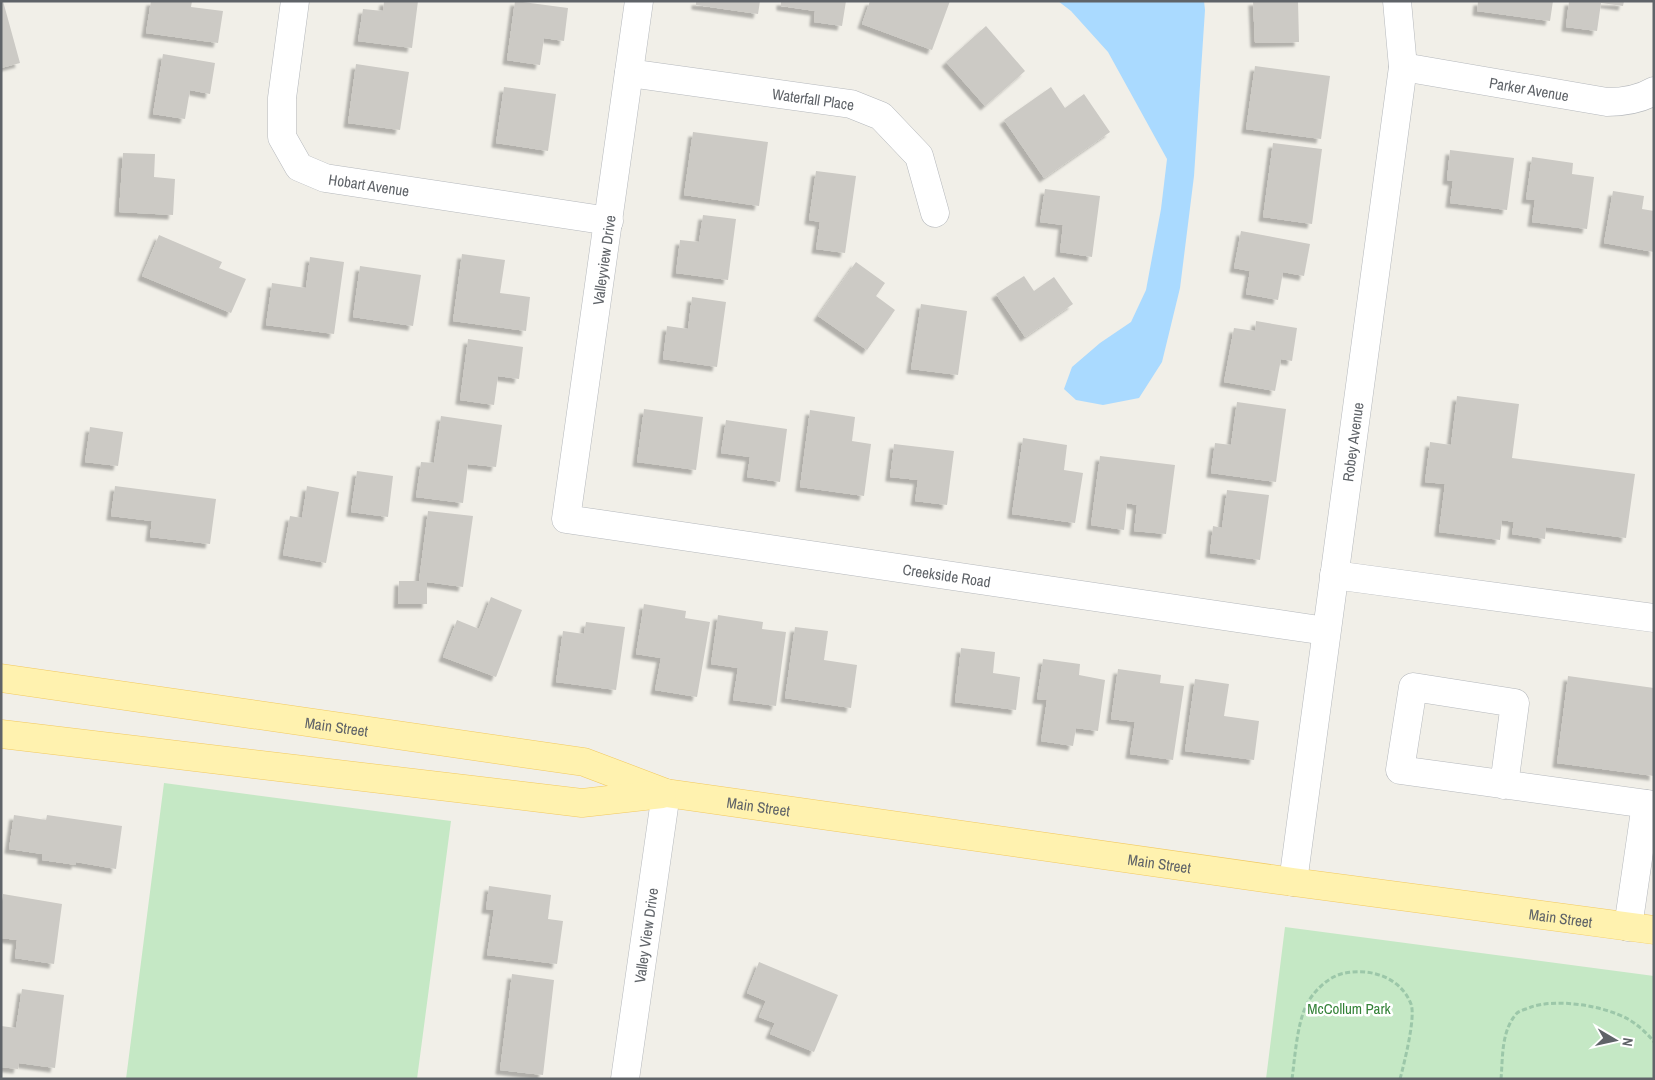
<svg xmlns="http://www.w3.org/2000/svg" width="1655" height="1080" font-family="'Archivo Narrow',sans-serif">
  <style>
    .green { fill: #c5e8c5 }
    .water { fill: #aadaff }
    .building { fill: #cccac5; filter: url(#shadow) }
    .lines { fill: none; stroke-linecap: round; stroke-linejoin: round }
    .minor-casing { stroke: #b5b8bc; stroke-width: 29 }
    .major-casing { stroke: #f2c960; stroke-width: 29 }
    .path { stroke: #9cc7a9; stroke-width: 3; stroke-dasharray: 5 2.5; stroke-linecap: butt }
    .minor { stroke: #fff; stroke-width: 28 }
    .major { stroke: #fff2af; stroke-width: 28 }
    .labels { text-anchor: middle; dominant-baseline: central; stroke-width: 5; stroke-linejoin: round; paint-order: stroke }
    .street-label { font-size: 15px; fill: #5f6368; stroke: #fff }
    .park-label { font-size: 15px; fill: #348238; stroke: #fff }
  </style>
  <defs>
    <filter id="shadow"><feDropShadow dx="-4.5" dy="4.5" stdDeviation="1" flood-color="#0004"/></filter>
  </defs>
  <rect width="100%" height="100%" fill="#f1efe8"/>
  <path class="green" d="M164,783L451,821L417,1079H126Z
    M1285,927L1654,976V1079H1266Z"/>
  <path class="water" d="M1058,1H1204L1205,10L1194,176L1180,288L1162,362L1139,398L1103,405L1076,400L1064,389L1072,367L1100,343L1131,322L1146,290L1161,209L1167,159L1108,52L1071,11Z"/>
  <path class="building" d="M1,1H3L20,63L1,68Z
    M151,1H192L191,7L223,11L218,43L146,33Z
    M384,1H418L412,48L358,41L363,9L383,11Z
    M515,1L568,8L564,41L544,38L540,65L507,60Z
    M696,1H760L758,14L696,5Z
    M781,1H846L842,26L814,22L815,11L781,6Z
    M870,1H950L932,50L862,24Z
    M1253,1H1298L1299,42L1255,43Z
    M1478,1H1553L1550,21L1477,11Z
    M1569,1H1624L1623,6L1601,3L1597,31L1566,27Z
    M986,26L1025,71L985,106L946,62Z
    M163,54L215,63L210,94L190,90L185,119L153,114Z
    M356,64L409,72L400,130L348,123Z
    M1255,66L1330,76L1321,139L1246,129Z
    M504,87L556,94L548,151L496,143Z
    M1051,87L1065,108L1084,94L1110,132L1044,178L1004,120Z
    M693,132L768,142L759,206L684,195Z
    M1273,143L1322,149L1312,224L1263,217Z
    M1450,150L1514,158L1507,210L1450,203L1453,181L1447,180Z
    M123,153L155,154L154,177L175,179L173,215L119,212Z
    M1532,157L1573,163L1572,174L1594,177L1587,229L1532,222L1535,200L1526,199Z
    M816,171L856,176L845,253L816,249L820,222L809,220Z
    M1045,189L1100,196L1092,257L1060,252L1063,225L1040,222Z
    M1613,191L1644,196L1642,209L1654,211V252L1604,243Z
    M703,215L736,219L728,280L676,273L680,240L699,242Z
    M1241,231L1310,244L1304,276L1283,272L1278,300L1246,294L1250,271L1234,268Z
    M159,235L222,262L219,268L246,279L231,313L142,276Z
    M462,254L505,260L500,293L530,297L526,331L453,321Z
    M310,257L344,262L334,334L266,325L272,283L306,288Z
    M856,262L885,283L876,296L895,310L867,350L818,316Z
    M360,266L421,275L413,326L353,317Z
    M1024,276L1034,291L1054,277L1073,304L1025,337L996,294Z
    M692,297L726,302L717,367L663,359L667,326L688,329Z
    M921,304L967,311L958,375L911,369Z
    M1256,321L1297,328L1292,361L1281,359L1275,391L1224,382L1234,328L1255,331Z
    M468,339L523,347L519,379L498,376L494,405L460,400Z
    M1457,396L1519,404L1512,458L1635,474L1626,538L1546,527L1545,539L1512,534L1514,522L1502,520L1500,540L1439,532L1445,484L1425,482L1430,442L1451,445Z
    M1237,402L1286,409L1276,482L1211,473L1215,443L1231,445Z
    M644,409L703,417L696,470L637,462Z
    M810,410L855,417L852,441L871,444L864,496L800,487Z
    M441,416L502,425L496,467L468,464L463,503L416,497L421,462L434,463Z
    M726,420L787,429L780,482L747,477L750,457L721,453Z
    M90,427L123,432L118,466L85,462Z
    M1023,438L1067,445L1064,470L1083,473L1075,523L1012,514Z
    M894,444L954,451L947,505L915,501L918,480L890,477Z
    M1100,456L1175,465L1166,534L1134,531L1137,505L1127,503L1124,530L1091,525Z
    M357,471L393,476L388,517L351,512Z
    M115,486L216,499L210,544L150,537L152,521L111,516Z
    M307,486L339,492L326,563L283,555L290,516L302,518Z
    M1227,490L1269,495L1260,560L1210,553L1213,526L1222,528Z
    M428,511L473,516L463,587L427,582V604H398L399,581H419Z
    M491,597L522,610L496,677L443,657L457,620L479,629Z
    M644,604L686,611L685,618L710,622L697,697L655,690L661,658L636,654Z
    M718,615L763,622L762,629L786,632L776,706L733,700L738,668L711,664Z
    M586,622L625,627L616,690L556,682L563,631L584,634Z
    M795,627L828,631L824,660L857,665L851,708L785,698Z
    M961,648L995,652L993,673L1020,677L1016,710L955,702Z
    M1043,659L1080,664L1079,675L1105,680L1098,731L1076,728L1073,746L1041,741L1047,700L1037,699Z
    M1118,669L1161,675L1160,683L1184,686L1173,760L1130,754L1135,722L1111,719Z
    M1568,676L1654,688V776L1557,763Z
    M1195,679L1229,684L1224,716L1259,721L1254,760L1185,751Z
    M14,815L46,820L47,815L122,826L116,869L76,862V865L42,860V854L9,849Z
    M489,886L551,895L548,919L563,921L557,964L487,955L494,910L486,909Z
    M3,894L62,904L54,964L15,958L17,940L1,938Z
    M759,962L838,995L814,1052L770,1034L775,1023L759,1017L766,1001L747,993Z
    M512,974L554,980L543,1075L500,1070Z
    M22,989L64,995L55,1068L19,1063L18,1069L1,1067V1026L16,1028Z"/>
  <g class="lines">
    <defs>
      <g id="minor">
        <path id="s1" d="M295,1L282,98V137L299,167L325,178L609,221"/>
        <path id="s2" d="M639,1L566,519L1326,631"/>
        <path id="s3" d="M1403,67L1607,102C1624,102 1639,100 1654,91"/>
        <path id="s4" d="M629,73L851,104L881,116L919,156L935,213"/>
        <path d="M1334,575L1654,618"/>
        <path d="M1504,785L1515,703L1413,687L1400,770L1654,805"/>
        <path id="s5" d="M1293,882L1403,67L1397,1"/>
        <path d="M1628,927L1646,804"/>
        <path id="s6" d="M625,1079L666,793"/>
      </g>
      <g id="major">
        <path id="s7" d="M1,678L584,762L666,793L1293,882L1654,930"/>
        <path d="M1,734L582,803L662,794"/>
      </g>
    </defs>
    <use href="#minor" class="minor-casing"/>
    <use href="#major" class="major-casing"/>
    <path class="path" d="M1292,1079C1295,1057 1297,1023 1307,1004C1313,992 1327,978 1341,974C1368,967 1400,976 1411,1004C1416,1017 1404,1064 1400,1079
      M1501,1079C1503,1056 1501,1031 1517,1013C1521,1010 1527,1009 1531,1007C1558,998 1604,1006 1628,1019C1638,1025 1647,1033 1654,1042"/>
    <use href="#minor" class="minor"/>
    <use href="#major" class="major"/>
  </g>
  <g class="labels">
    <g class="street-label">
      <text stroke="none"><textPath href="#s3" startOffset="128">Parker Avenue</textPath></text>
      <text stroke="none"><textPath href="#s4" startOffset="186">Waterfall Place</textPath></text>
      <text stroke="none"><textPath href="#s1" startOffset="244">Hobart Avenue</textPath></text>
      <text transform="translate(604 260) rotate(-82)">Valleyview Drive</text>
      <text stroke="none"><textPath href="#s5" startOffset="444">Robey Avenue</textPath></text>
      <text stroke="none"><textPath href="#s2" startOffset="908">Creekside Road</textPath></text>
      <text stroke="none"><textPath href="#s7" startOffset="339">Main Street</textPath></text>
      <text stroke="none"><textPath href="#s7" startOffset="770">Main Street</textPath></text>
      <text stroke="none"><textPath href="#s7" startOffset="1175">Main Street</textPath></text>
      <text stroke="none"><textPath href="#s7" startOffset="1580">Main Street</textPath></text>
      <text stroke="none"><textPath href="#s6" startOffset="145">Valley View Drive</textPath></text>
    </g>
    <g class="park-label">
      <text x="1349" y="1008">McCollum Park</text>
    </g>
  </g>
  <rect width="1655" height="1080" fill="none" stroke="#5f6368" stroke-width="5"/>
  <g transform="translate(1615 1040) rotate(99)" stroke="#ffffff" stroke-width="4" paint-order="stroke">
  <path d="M0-4L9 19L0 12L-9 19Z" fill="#5f6368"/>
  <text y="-8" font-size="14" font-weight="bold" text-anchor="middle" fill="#5f6368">N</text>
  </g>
</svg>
